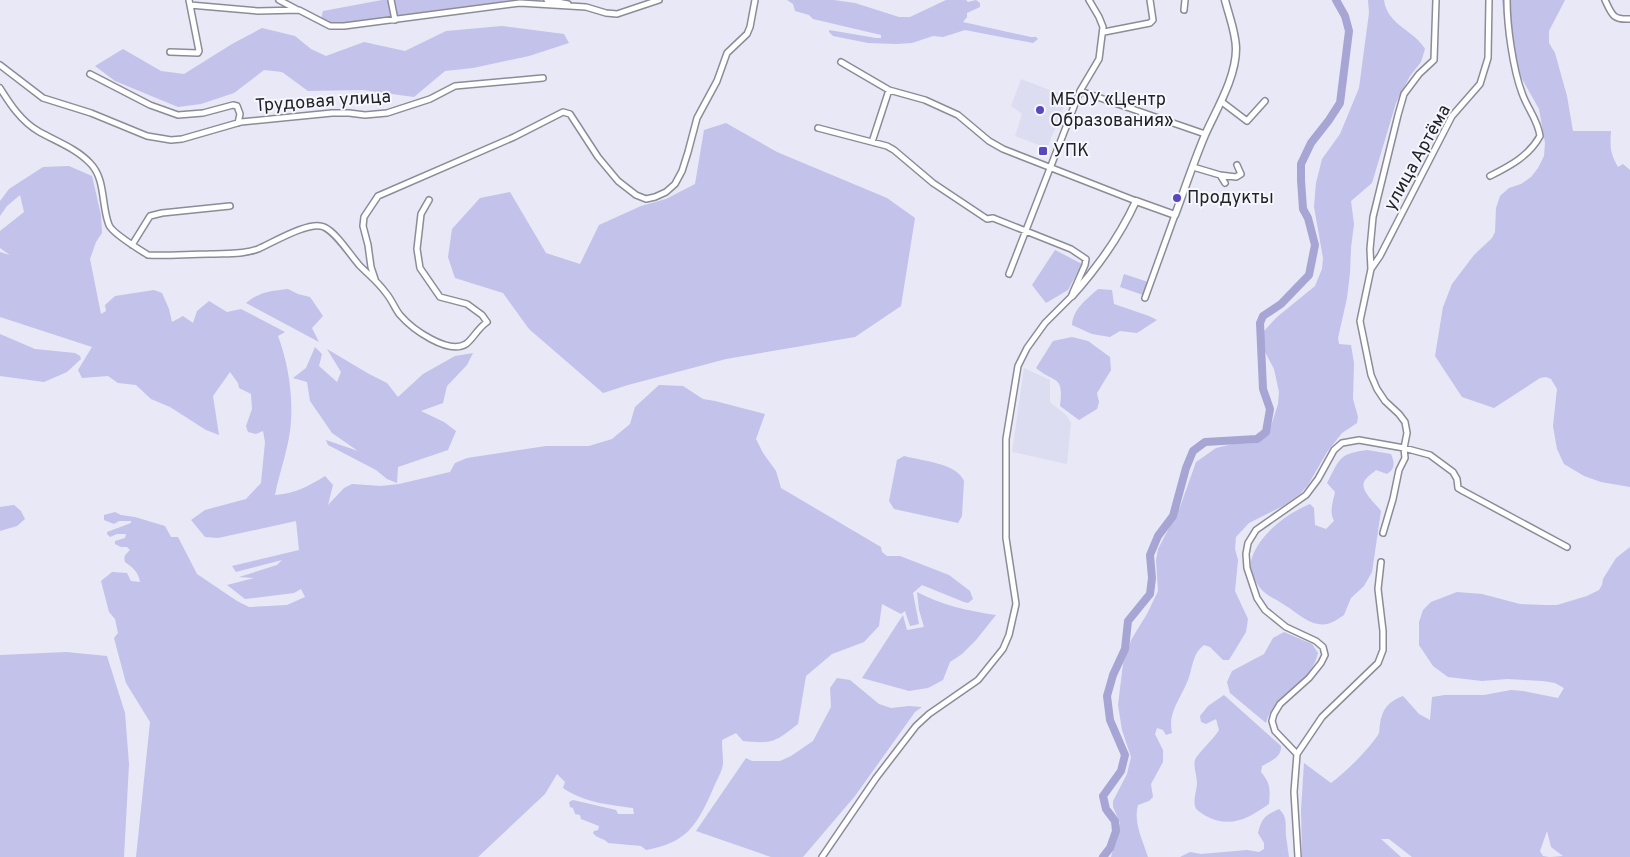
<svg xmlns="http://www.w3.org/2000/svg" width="1630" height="857" font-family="Overpass,sans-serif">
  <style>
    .built { fill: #ddddf2 }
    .green { fill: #c2c2ea }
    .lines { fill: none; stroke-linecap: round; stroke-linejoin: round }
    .river { stroke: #a6a5d4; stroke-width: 8 }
    .minor-casing { stroke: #8c8c99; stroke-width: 8 }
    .tertiary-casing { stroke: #8c8c99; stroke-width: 9 }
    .minor { stroke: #fff; stroke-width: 5 }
    .tertiary { stroke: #fff; stroke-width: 6 }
    .poi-dot { fill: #5a46be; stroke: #f6f6fe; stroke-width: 2 }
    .labels { text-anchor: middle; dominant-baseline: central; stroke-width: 4; stroke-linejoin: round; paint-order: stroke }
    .poi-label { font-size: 18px; fill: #222227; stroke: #f6f6fe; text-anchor: start }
    .street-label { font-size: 18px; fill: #222227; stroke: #f6f6fe }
  </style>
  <rect width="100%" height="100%" fill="#e8e8f6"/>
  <path class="built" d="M1021,79L1068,97L1047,148L1015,136L1022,114L1011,106Z
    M1024,368L1050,380V402L1066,415L1071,423L1067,464L1012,452Z"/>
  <path class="green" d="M382,0H524L332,25L321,19L323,11Z
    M787,0H834L855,3L899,17H910L946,0H966L968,2L976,0L980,3V7L967,13V17L963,22L1031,37H1036L1038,39L1033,43L965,30L943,37L933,36L912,43L896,44L868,43L833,36L829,32V30L876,38H881V35L813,19L809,15L795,11L793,4Z
    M1368,0H1384C1387,25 1414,30 1425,49L1421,62L1410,76L1396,103L1372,183L1351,201L1354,224L1351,248L1350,273L1347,298L1338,338L1339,344L1351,345L1354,363L1353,399L1358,417L1357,423L1342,433L1327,452L1308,485L1300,494L1283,506L1249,523L1236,537L1235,549L1238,560L1235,591L1248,619L1246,632L1229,660H1223L1210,647L1204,645C1193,653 1193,665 1189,677C1183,696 1167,711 1172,733L1166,735L1163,730L1157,728L1155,734L1163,750V762L1151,784L1153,797L1149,801L1138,805C1133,822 1143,841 1148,857H1111L1120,823L1113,807V801L1127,774L1131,757L1122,730L1118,705L1123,664L1131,640L1147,614L1158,591L1156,560L1158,549L1180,507L1196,462L1216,448L1233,444L1256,443L1265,437L1269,432L1278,404L1279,392L1274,369L1263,348L1264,331L1277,317L1315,286L1322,269L1323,258L1314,207L1316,183L1322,159L1340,134L1359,88L1369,13Z
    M1502,0H1565L1549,31V43L1555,53L1567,96L1573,131H1611C1610,147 1610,153 1618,167L1623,164L1630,170V487L1601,482L1584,476L1564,464L1557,449L1553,426L1557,389L1551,379L1546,377L1540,378L1494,408L1462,397L1435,356L1443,307L1452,284L1474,255L1492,238L1495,232L1496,208L1500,196L1509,188L1521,184L1531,177L1538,168L1544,156L1545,143L1539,109L1522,79L1506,35Z
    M502,26L564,34L569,43L529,56L473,68L445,71L414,97L363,90L308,91L282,72L264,70L234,93L201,104L178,107L115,81L95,66L123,49L161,71L184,74L232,44L262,28L295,36L311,49L326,56L364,42L405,51L446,31Z
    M726,123L777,152L887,198L915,218L901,306L855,337L726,359L628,385L603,393L529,329L503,293L455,278L448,257L452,229L480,198L510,192L546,253L580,264L599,225L641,206L666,199L695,184L704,130Z
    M69,166L92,176L101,215L102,233L96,242L90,259L101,314L106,311L105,305L115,296L154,290L162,293L169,309L172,322L183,316L193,323L197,311L209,301L227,312L241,309L285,332L278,336C289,365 294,401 290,431C287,453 279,474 275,495C294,494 309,486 325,476L333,485L328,505L344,488L352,484L381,486L399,484L450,472L455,463L467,458L546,446H589L612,439L630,424L635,407L659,385L683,386L703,399L715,401L765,414L756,439L763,453L776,471L781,488L881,547L882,552L887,556H900L949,575L970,591L973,599L968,603L964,602L922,585L913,593L919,624L910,626L905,611L901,614L882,604L879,626L864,642L832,654L806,676L798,724C775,742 773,744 743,741L736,733L722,740C722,748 723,756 723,764C722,772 716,781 713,789C697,825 687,843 646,850L641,846L608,843C605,838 597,839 593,833L594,831L598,830L599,826L581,819L580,815L575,814L573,808L570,807L569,802L573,800L616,810L618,814H634L633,808C609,805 583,802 563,788L565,782L557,774L545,794L478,857H136L150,722L126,683L114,638L118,633L115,619L109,612L101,581L112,572L127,573L131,581L140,582C138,571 133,568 125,562C123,556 126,554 130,550L127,547H121L115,544V541L125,538L126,534H117L110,537L107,534V532L131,523V521H119L114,524L104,520V515L115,512L121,515L135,517L165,526L171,537H178L197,574L237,601L249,607L287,605L305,597L301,589L294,593L245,599L227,585L254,578L239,577L277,565L282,560L236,572L232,566L299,550L296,521L218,538L205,537L191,520L205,510L246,499L261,483L265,442L263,431L256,434L248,432L246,426L252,409L251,394L239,388L238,383L230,372L213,396L219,435L206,430L170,407L151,399L136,385L118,383L108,376L82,378L78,370L92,347L0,317V252L10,255L0,248V231L24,212L20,195L7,206L0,216V201L9,189L43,167Z
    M1055,250L1082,264L1068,290L1046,303L1032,285Z
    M1124,274L1148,282L1143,295L1120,287Z
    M288,289L298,294L310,297L323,316L312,328L319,342L246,303C259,292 271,291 288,289Z
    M1098,289L1112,290L1114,304L1149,316L1157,320L1137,333L1120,331L1110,337L1092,334L1072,325C1073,309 1086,300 1098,289Z
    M0,334L35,349L75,353L80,356L81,359L67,372L44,382L0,376Z
    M1072,337L1088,341L1110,357L1111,370L1097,393L1099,402L1097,409L1079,420L1060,406C1064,374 1055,384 1036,368L1053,341Z
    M315,347L322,354L319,366L337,382L341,372L327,349L369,374L387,383L398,397L423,374L455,356L473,353L467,365L447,386L443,403L421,411L444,422L456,431L448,450L398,467L397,483L387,479L376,470L328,445L326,440L358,451L332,433L310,401L307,382L293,378L306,368Z
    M1367,450L1391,454C1395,463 1395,469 1387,474L1376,470C1373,473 1366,477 1364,482C1360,491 1376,504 1381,511L1372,572L1364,586L1351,598L1344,615C1339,618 1333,623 1327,624C1310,627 1297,612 1283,604C1276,599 1267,596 1261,589C1256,583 1249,570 1251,561C1257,536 1287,513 1310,504L1314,508L1315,525L1326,529L1334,521C1329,512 1333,502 1335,492L1327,483C1340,459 1338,454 1367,450Z
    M904,456C922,461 957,463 964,481L962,516L958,523L894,509L889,501L897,460Z
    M14,505L21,511L25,519L17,526L0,531V507Z
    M1630,547V857H1551L1563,856L1551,847L1547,831L1540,851L1543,856L1549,857H1412L1389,839H1381L1401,857H1302L1301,810L1304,763L1331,783C1347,771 1367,751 1378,735C1380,732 1379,728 1380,724C1382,709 1389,701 1403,696L1419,714L1430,720L1432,697L1445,695H1484L1511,690L1523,691L1558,698L1564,688L1555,683L1543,681L1507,679L1482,681L1448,677L1433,666L1419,645V622L1423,610L1431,602L1457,592L1482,594L1520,604L1545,605H1557L1587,596L1599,590L1602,585L1603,579L1616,558Z
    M917,592C941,605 969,611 996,615L976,640L962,654L950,662L943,680L928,688L909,691L862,678L903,615L907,630L924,627L919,610Z
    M1284,632L1312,644L1318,653C1310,687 1273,694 1266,723L1230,693L1227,682L1232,671L1264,654L1273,638Z
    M66,652L107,656L125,713L129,764L124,857H0V655Z
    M837,678L850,680L879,704L891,708L909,706L922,707L915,712L855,796L803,857H771L696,831L746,758L752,761H780L791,756L813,741L831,707L830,688Z
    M1224,695L1281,746C1282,757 1271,761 1262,766L1261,772C1271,784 1270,789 1269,804C1249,818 1231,829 1206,816C1202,813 1196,811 1195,806C1193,799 1197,790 1197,783C1197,775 1193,767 1195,760C1198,753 1213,740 1219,730L1216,719L1206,724L1201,722L1200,716L1208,706Z
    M1279,809C1288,817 1285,825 1286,836C1287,843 1288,850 1289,857H1180L1190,852L1201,854L1247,850L1259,852L1264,849V843L1258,833C1262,817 1265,816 1279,809Z"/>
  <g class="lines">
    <path class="river" d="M1103,857L1110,848L1116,831L1115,821L1106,809L1103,796L1121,771L1125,755L1110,720L1107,696L1113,675L1125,649L1128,621L1150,594L1152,578L1150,555L1158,536L1173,516L1186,468L1193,451L1205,442L1257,439L1266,432L1270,409L1263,389L1260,323L1263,316L1281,304L1309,275L1315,245L1308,218L1303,209L1301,180V164L1311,143L1329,120L1340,103L1349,31L1345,16L1336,0"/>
    <defs>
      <path id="minor" d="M279,0L296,9
        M391,0L395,20
        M547,0L568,4
        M1605,0C1612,15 1613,20 1630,19
        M190,5L258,11L299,10L330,26H344L520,3L586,7L606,13L617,14L659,0
        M1184,10L1185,0
        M1104,32L1150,23L1153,20L1150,0
        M170,52L198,53L199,51L189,0
        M841,62L889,90L925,100L958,115L989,141L1003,149L1136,201
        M0,65L43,98L91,113L147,136L171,140L182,139L241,122L332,113H349L365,115L387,113L430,99L455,86L543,78
        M90,74L150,105L178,115L203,113L233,105L237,106L240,114L238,123
        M0,88C10,104 21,121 38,131C55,141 76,148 90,163C106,179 101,205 109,225C112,233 140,250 148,255C168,256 189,254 209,254C225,253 242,255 258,249C272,243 310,220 324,227C337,233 350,255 360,266C369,275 378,282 386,293C392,300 395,309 400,315C412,329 448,355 466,344C473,339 478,328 487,322L482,315L467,304L440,297L420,268L417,249L421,214L429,200
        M1080,91L1205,134
        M1222,102L1247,121L1265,101
        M818,128L887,146L894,150L933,183L987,219L993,218L1071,249L1086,259L1085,265L1073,292L1072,296L1045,323L1027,348L1018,366L1006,439V538L1016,604L1009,635L1003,649L978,680L929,714L916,726L876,778L822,857
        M872,142L889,90
        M1193,167L1220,175L1225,183
        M1220,175L1236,177L1241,174L1237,165
        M1490,176C1510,166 1529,156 1540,136C1538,120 1527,108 1522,93C1513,69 1507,26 1507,0
        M132,245L150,216L162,213L230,206
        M1371,269L1380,256L1452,116L1480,84L1488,58L1489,0
        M1009,274L1080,91L1099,59L1103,27L1099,17L1089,0
        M375,279L371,267L368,245L363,226L364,217L378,196L514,137L563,112L570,114L598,157L618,181L636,195L646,199L655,197L666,192L675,184L682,171L688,152L697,118L717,81L727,53L747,34L750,27L755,0
        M1145,298L1175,215
        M1383,533L1393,499L1399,470L1405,458L1404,448L1407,433L1405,422L1399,414L1385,401L1377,389L1371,375L1360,321L1371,269L1370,249L1373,217L1398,115L1404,94L1419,74L1434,60L1436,0
        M1297,754L1275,731L1272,721L1274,714L1280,704L1309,678L1321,663L1325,655L1323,647L1316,641L1286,627L1265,610L1257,598L1247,568L1246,554L1248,543L1256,530L1306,495L1318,479L1334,450L1342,443L1359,440L1404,448L1430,455L1453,472L1457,479L1458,488L1463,491L1567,547
        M1298,857L1294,792L1297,754L1322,717L1378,663L1383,650V631L1378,589L1381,562"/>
      <path id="tertiary" d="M1072,296C1097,268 1120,236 1136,201L1175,215C1185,188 1194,161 1205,135C1216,110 1236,78 1236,49C1236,33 1229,16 1225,0"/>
    </defs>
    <use href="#minor" class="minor-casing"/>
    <use href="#tertiary" class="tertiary-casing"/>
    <use href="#minor" class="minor"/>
    <use href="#tertiary" class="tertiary"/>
  </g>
  <g class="poi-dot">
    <circle cx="1040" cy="110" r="5"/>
    <rect x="1038" y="146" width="10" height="10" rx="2.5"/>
    <circle cx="1177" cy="198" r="5"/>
  </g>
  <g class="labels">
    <g class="poi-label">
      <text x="1050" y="100">МБОУ «Центр<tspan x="1050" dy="21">Образования»</tspan></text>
      <text x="1053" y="151">УПК</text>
      <text x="1187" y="198">Продукты</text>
    </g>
    <g class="street-label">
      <text transform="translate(323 102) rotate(-4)">Трудовая улица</text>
      <text transform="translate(1418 158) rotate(-61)">улица Артёма</text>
    </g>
  </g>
</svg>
